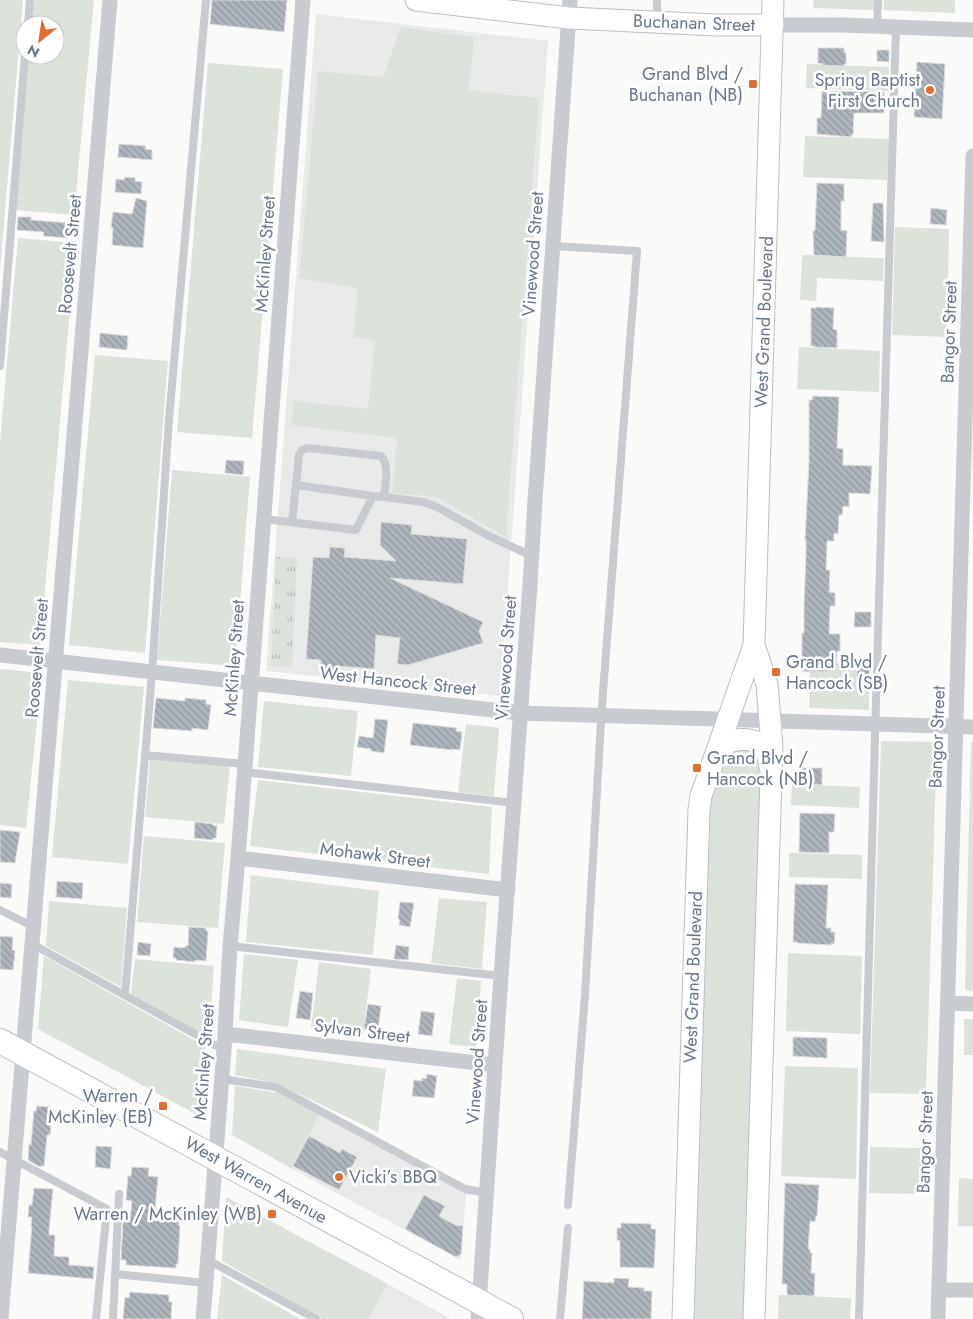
<svg xmlns="http://www.w3.org/2000/svg" width="973" height="1319" font-family="Jost,sans-serif">
  <style>
    .built { fill: #e8e9e9 }
    .grass { fill: #dbe2d9 }
    .park { fill: url(#park-tufts) }
    .building { fill: url(#building-back-hatch); stroke: #dcdcda }
    .lines { fill: none; stroke-linecap: round; stroke-linejoin: round }
    .secondary-casing { stroke: #babec4; stroke-width: 23 }
    .primary-casing { stroke: #bbbec3; stroke-width: 26 }
    .lane { stroke: #c8cbcf; stroke-width: 8 }
    .street { stroke: #c8cbcf; stroke-width: 15 }
    .secondary { stroke: #fff; stroke-width: 21 }
    .primary { stroke: #fff; stroke-width: 24 }
    .poi-dot { fill: #e26d30; stroke: #fff; stroke-width: 2 }
    .labels { text-anchor: middle; dominant-baseline: central; stroke-width: 5; stroke-linejoin: round; paint-order: stroke }
    .street-label { font-size: 18px; fill: #697789; stroke: #fff }
    .poi-label { font-size: 18px; fill: #697789; stroke: #fff; text-anchor: end }
  </style>
  <defs>
    <pattern id="park-tufts" width="24" height="20" patternUnits="userSpaceOnUse" patternTransform="scale(1.25)"><rect width="24" height="20" fill="#dbe2d9"/><path d="M3 7l-1-3M5 7V3M7 7l1-3M15 17l-1-3M17 17v-4M19 17l1-3" fill="none" stroke="#b6bcb6"/></pattern>
    <pattern id="building-back-hatch" width="6" height="6" patternUnits="userSpaceOnUse" patternTransform="scale(1.25)"><rect width="6" height="6" fill="#afb5bd"/><path d="M-1 5l2 2M0 0l6 6M5-1l2 2" fill="none" stroke="#92989f"/></pattern>
  </defs>
  <rect width="100%" height="100%" fill="#fafaf8"/>
  <path class="built" d="M316,14L548,41L500,696L266,671Z
    M320,1114L466,1193L461,1260L292,1169Z
    M388,1284L451,1319H368Z"/>
  <path class="grass" d="M0,0H23L0,270Z
    M34,0H94L74,215L15,210L29,55H55V25H32Z
    M814,0H874V10L813,8Z
    M884,0H955V13L883,10Z
    M400,27L474,37L469,90L539,98L506,537L436,497L392,493L397,438L291,425L294,401L368,409L375,341L353,337L358,288L299,278L318,71L384,77Z
    M208,63L283,69L252,438L177,432Z
    M807,64L889,67L888,91L806,88Z
    M805,136L889,139L887,180L803,177Z
    M895,227L949,229L947,337L892,335Z
    M18,238L76,243L40,645L0,642V442Z
    M802,255L884,258L883,281L817,278L816,301L800,300Z
    M799,347L880,351L879,392L797,389Z
    M95,355L168,361L145,653L69,645Z
    M172,470L250,477L235,666L157,660Z
    M836,663L857,664V676L869,677V710L809,708L810,672L832,671V669H836Z
    M0,669L42,673L26,828L0,825Z
    M68,680L144,687L128,864L52,857Z
    M264,701L358,711L351,776L258,767Z
    M466,724L499,728L494,796L458,792Z
    M881,741L937,742L926,1094L870,1093Z
    M971,742H973V991L965,990Z
    M752,748L764,758L748,1319H691L702,941L711,788L727,750Z
    M150,759L230,766L224,824L145,817Z
    M258,780L492,807L489,874L250,846Z
    M792,784L860,787L859,808L791,805Z
    M144,836L225,843L218,928L137,922Z
    M789,853L862,855V879L789,877Z
    M251,875L379,891L373,955L246,942Z
    M439,898L487,902L482,969L431,963Z
    M49,901L127,908L121,987L46,946Z
    M788,953L862,956L860,1034L786,1031Z
    M244,954L298,960L288,1027L239,1020Z
    M44,956L205,1046L203,1118L38,1029Z
    M135,959L214,966L209,1038L131,994Z
    M319,962L371,969L363,1035L311,1028Z
    M457,978L481,981L476,1048L449,1044Z
    M964,1019H973V1055H964Z
    M237,1049L386,1069L378,1132L276,1083L235,1075Z
    M785,1066L858,1068L856,1179L781,1176Z
    M235,1086L280,1093L320,1114L292,1169L232,1135Z
    M870,1147L922,1148V1194L869,1193Z
    M959,1178L973,1179V1226H958Z
    M226,1197L388,1284L368,1319H323L222,1261Z
    M222,1275L300,1319H217Z
    M779,1295L851,1298L850,1319H778Z"/>
  <path class="park" d="M276,557L297,558L292,667L271,666Z"/>
  <path class="building" d="M212,0H287L284,32L210,24Z
    M818,48H844V52L846,53V64H844V66L823,65V64L818,63Z
    M877,50H889V62L877,61Z
    M917,62L945,64L942,119L914,117Z
    M822,91L884,92V113H854L853,135H851V137L817,134V118H821Z
    M119,144L146,146L145,149L152,150V160L118,157Z
    M125,177L135,178V181L142,182L141,194L115,192L116,179L124,180Z
    M817,183L844,184V201H841V230L847,231L846,257L814,255L813,231H815Z
    M136,198L147,201L143,248L112,245L113,228L111,227L113,212L132,214Z
    M873,203H883L884,242L871,241Z
    M931,208L947,210L946,225L930,224Z
    M18,217H31V220L69,223L68,238L43,236L44,232L17,230Z
    M816,307L834,308L833,329L837,330V348L814,347V346H811V308H816Z
    M100,333L128,336L127,350L99,347Z
    M813,396L839,397L837,448L843,449V465L872,466L870,494L849,493V507L843,506L842,515H839L838,534L834,533V541H827L826,570H830L829,592L835,593V606H830L829,634H840V651H837L836,669H832V671H824V672L802,671V633H804V607L806,554V540H805L809,462V400H812Z
    M226,460L244,461L243,475L225,473Z
    M381,522L412,525L411,534L467,539L463,584L390,578L483,622L479,631L483,643L408,665L397,664L400,638L376,635L374,669L340,666L339,672L320,671L321,660L306,659L313,557L329,558L330,547L345,548L344,557L396,561L380,545Z
    M855,612H871V627H854Z
    M857,664L870,665L869,677H857Z
    M156,698L185,701V698L206,700V704L211,705L208,730L192,728V731L153,728Z
    M375,719L388,720L384,753L371,751V749L357,747L359,736L373,738Z
    M413,723L457,728L456,731L462,732L460,750L453,749V750L410,745Z
    M801,768H822V785L800,784Z
    M800,813L835,814L834,832H829V853L799,852Z
    M195,822L213,824V825L217,826L216,838H213V840L194,838Z
    M0,830L20,832L15,863L0,862Z
    M57,881L83,883L82,899L56,897Z
    M0,883L12,884L11,898L0,897Z
    M795,884L828,885L826,928H831V932H835L834,944L831,943V945L797,943V942H793Z
    M400,902L414,903L410,927L399,925L400,920L398,919Z
    M189,927L206,928V931H208L206,961L195,960V962L176,960V958H173L174,947L185,948V946H188Z
    M0,936L13,937L12,950L15,951L13,970L0,969Z
    M138,942L151,944L150,956L137,955Z
    M396,945L409,947L408,960L394,959Z
    M300,991L313,993L310,1020L296,1018Z
    M368,1004L381,1006L378,1031L364,1029Z
    M421,1011L435,1013L432,1036L418,1034Z
    M793,1037L827,1038V1058L793,1056Z
    M427,1074L437,1076L434,1098L412,1096L414,1080L422,1081V1078L426,1079Z
    M37,1106L50,1107L49,1113H52L50,1135H47L44,1166H38L28,1160L29,1144L31,1145L34,1111H36Z
    M309,1136L340,1153L342,1149L357,1157L339,1190L293,1166Z
    M96,1146L112,1147L110,1169L95,1167Z
    M132,1167L149,1168L148,1176L158,1177L154,1220L179,1221L178,1225H180L178,1264H176V1268L126,1265V1260H121L123,1221H130L132,1201L126,1200L128,1176H131Z
    M785,1183L819,1185L817,1216H816L815,1222L810,1221L808,1249H810V1253H812L811,1273H815L814,1296L787,1295V1284H782Z
    M34,1188L53,1189L49,1230V1235H55L54,1256L69,1257V1265L94,1267L93,1279L28,1273L32,1226H31L32,1217H28L29,1205H32Z
    M424,1195L445,1206L439,1216L455,1225L463,1226L461,1254L456,1257L405,1229Z
    M621,1223L651,1224V1229H656L654,1268L620,1267V1241L617,1240V1228H621Z
    M614,1278L629,1279L628,1287L644,1288V1291H652L651,1319H582L584,1281L614,1283Z
    M130,1292L169,1295V1302H172L171,1319H123L125,1297L129,1298Z"/>
  <g class="lines">
    <defs>
      <path id="secondary" d="M416,0L569,18L716,25H773
        M716,753C720,750 724,745 729,742C738,738 756,738 763,747C767,752 769,761 770,767
        M683,1319L699,810L701,796L754,645L773,0
        M754,1319L772,746L767,684L754,645"/>
      <path id="primary" d="M0,1041L511,1319"/>
    </defs>
    <use href="#secondary" class="secondary-casing"/>
    <use href="#primary" class="primary-casing"/>
    <path class="lane" d="M657,20V0
      M28,25L30,0
      M877,26L878,0
      M553,246L637,251L602,705L585,995L568,1205
      M0,366L25,55
      M296,485L299,455L302,450L308,448L381,456C390,466 385,484 384,497
      M264,519L356,530L373,496L384,497L423,502L437,507L489,536L532,556
      M292,522L296,485L373,496
      M145,755L245,764
      M244,772L514,803
      M0,910L34,927
      M32,944L224,1050
      M230,946L501,976
      M125,995L152,673L169,419L206,0
      M222,1079L276,1087L465,1189L486,1193
      M0,1152L107,1209L96,1319
      M208,1260L316,1319
      M115,1274L206,1283
      M113,1319L119,1194
      M560,1319L568,1228
      M859,1319L875,736L896,27"/>
    <path class="street" d="M773,25H843L973,30
      M0,655L520,713L973,727
      M238,858L508,890
      M948,1003L973,1004
      M225,1037L235,1035L495,1065
      M939,1290H973
      M1,1319L110,0
      M203,1319L224,1050L230,946L238,858L303,0
      M478,1319L501,976L530,585L535,501L570,0
      M938,1319L973,156"/>
    <use href="#secondary" class="secondary"/>
    <use href="#primary" class="primary"/>
  </g>
  <g class="poi-dot">
    <rect x="748" y="79" width="10" height="10" rx="2.5"/>
    <circle cx="930" cy="90" r="5"/>
    <rect x="771" y="667" width="10" height="10" rx="2.5"/>
    <rect x="692" y="763" width="10" height="10" rx="2.5"/>
    <rect x="158" y="1101" width="10" height="10" rx="2.5"/>
    <circle cx="339" cy="1177" r="5"/>
    <rect x="267" y="1209" width="10" height="10" rx="2.5"/>
  </g>
  <g class="labels">
    <g class="street-label">
      <text transform="translate(694 23) rotate(2)">Buchanan Street</text>
      <text transform="translate(70 254) rotate(-85)">Roosevelt Street</text>
      <text transform="translate(265 254) rotate(-86)">McKinley Street</text>
      <text transform="translate(533 254) rotate(-86)">Vinewood Street</text>
      <text transform="translate(764 322) rotate(-88)">West Grand Boulevard</text>
      <text transform="translate(949 332) rotate(-88)">Bangor Street</text>
      <text transform="translate(37 658) rotate(-85)">Roosevelt Street</text>
      <text transform="translate(234 658) rotate(-86)">McKinley Street</text>
      <text transform="translate(506 658) rotate(-86)">Vinewood Street</text>
      <text transform="translate(398 681) rotate(6)">West Hancock Street</text>
      <text transform="translate(937 737) rotate(-88)">Bangor Street</text>
      <text transform="translate(375 855) rotate(7)">Mohawk Street</text>
      <text transform="translate(693 977) rotate(-88)">West Grand Boulevard</text>
      <text transform="translate(362 1031) rotate(7)">Sylvan Street</text>
      <text transform="translate(204 1062) rotate(-86)">McKinley Street</text>
      <text transform="translate(477 1062) rotate(-86)">Vinewood Street</text>
      <text transform="translate(925 1142) rotate(-88)">Bangor Street</text>
      <text transform="translate(256 1180) rotate(29)">West Warren Avenue</text>
    </g>
    <g class="poi-label">
      <text x="743" y="74">Grand Blvd /<tspan x="743" dy="21">Buchanan (NB)</tspan></text>
      <text x="920" y="80">Spring Baptist<tspan x="920" dy="21">First Church</tspan></text>
      <text x="786" y="662" text-anchor="start">Grand Blvd /<tspan x="786" dy="21">Hancock (SB)</tspan></text>
      <text x="707" y="758" text-anchor="start">Grand Blvd /<tspan x="707" dy="21">Hancock (NB)</tspan></text>
      <text x="153" y="1096">Warren /<tspan x="153" dy="21">McKinley (EB)</tspan></text>
      <text x="349" y="1177" text-anchor="start">Vicki’s BBQ</text>
      <text x="262" y="1214">Warren / McKinley (WB)</text>
    </g>
  </g>
  <g transform="translate(40 40) rotate(210)"><circle r="24" fill="#ffffff" stroke="#c3c9d0"/>
  <path d="M0-4L9 19L0 12L-9 19Z" fill="#e26d30"/>
  <text y="-8" font-size="14" font-weight="bold" text-anchor="middle" fill="#697789">N</text>
  </g>
</svg>
